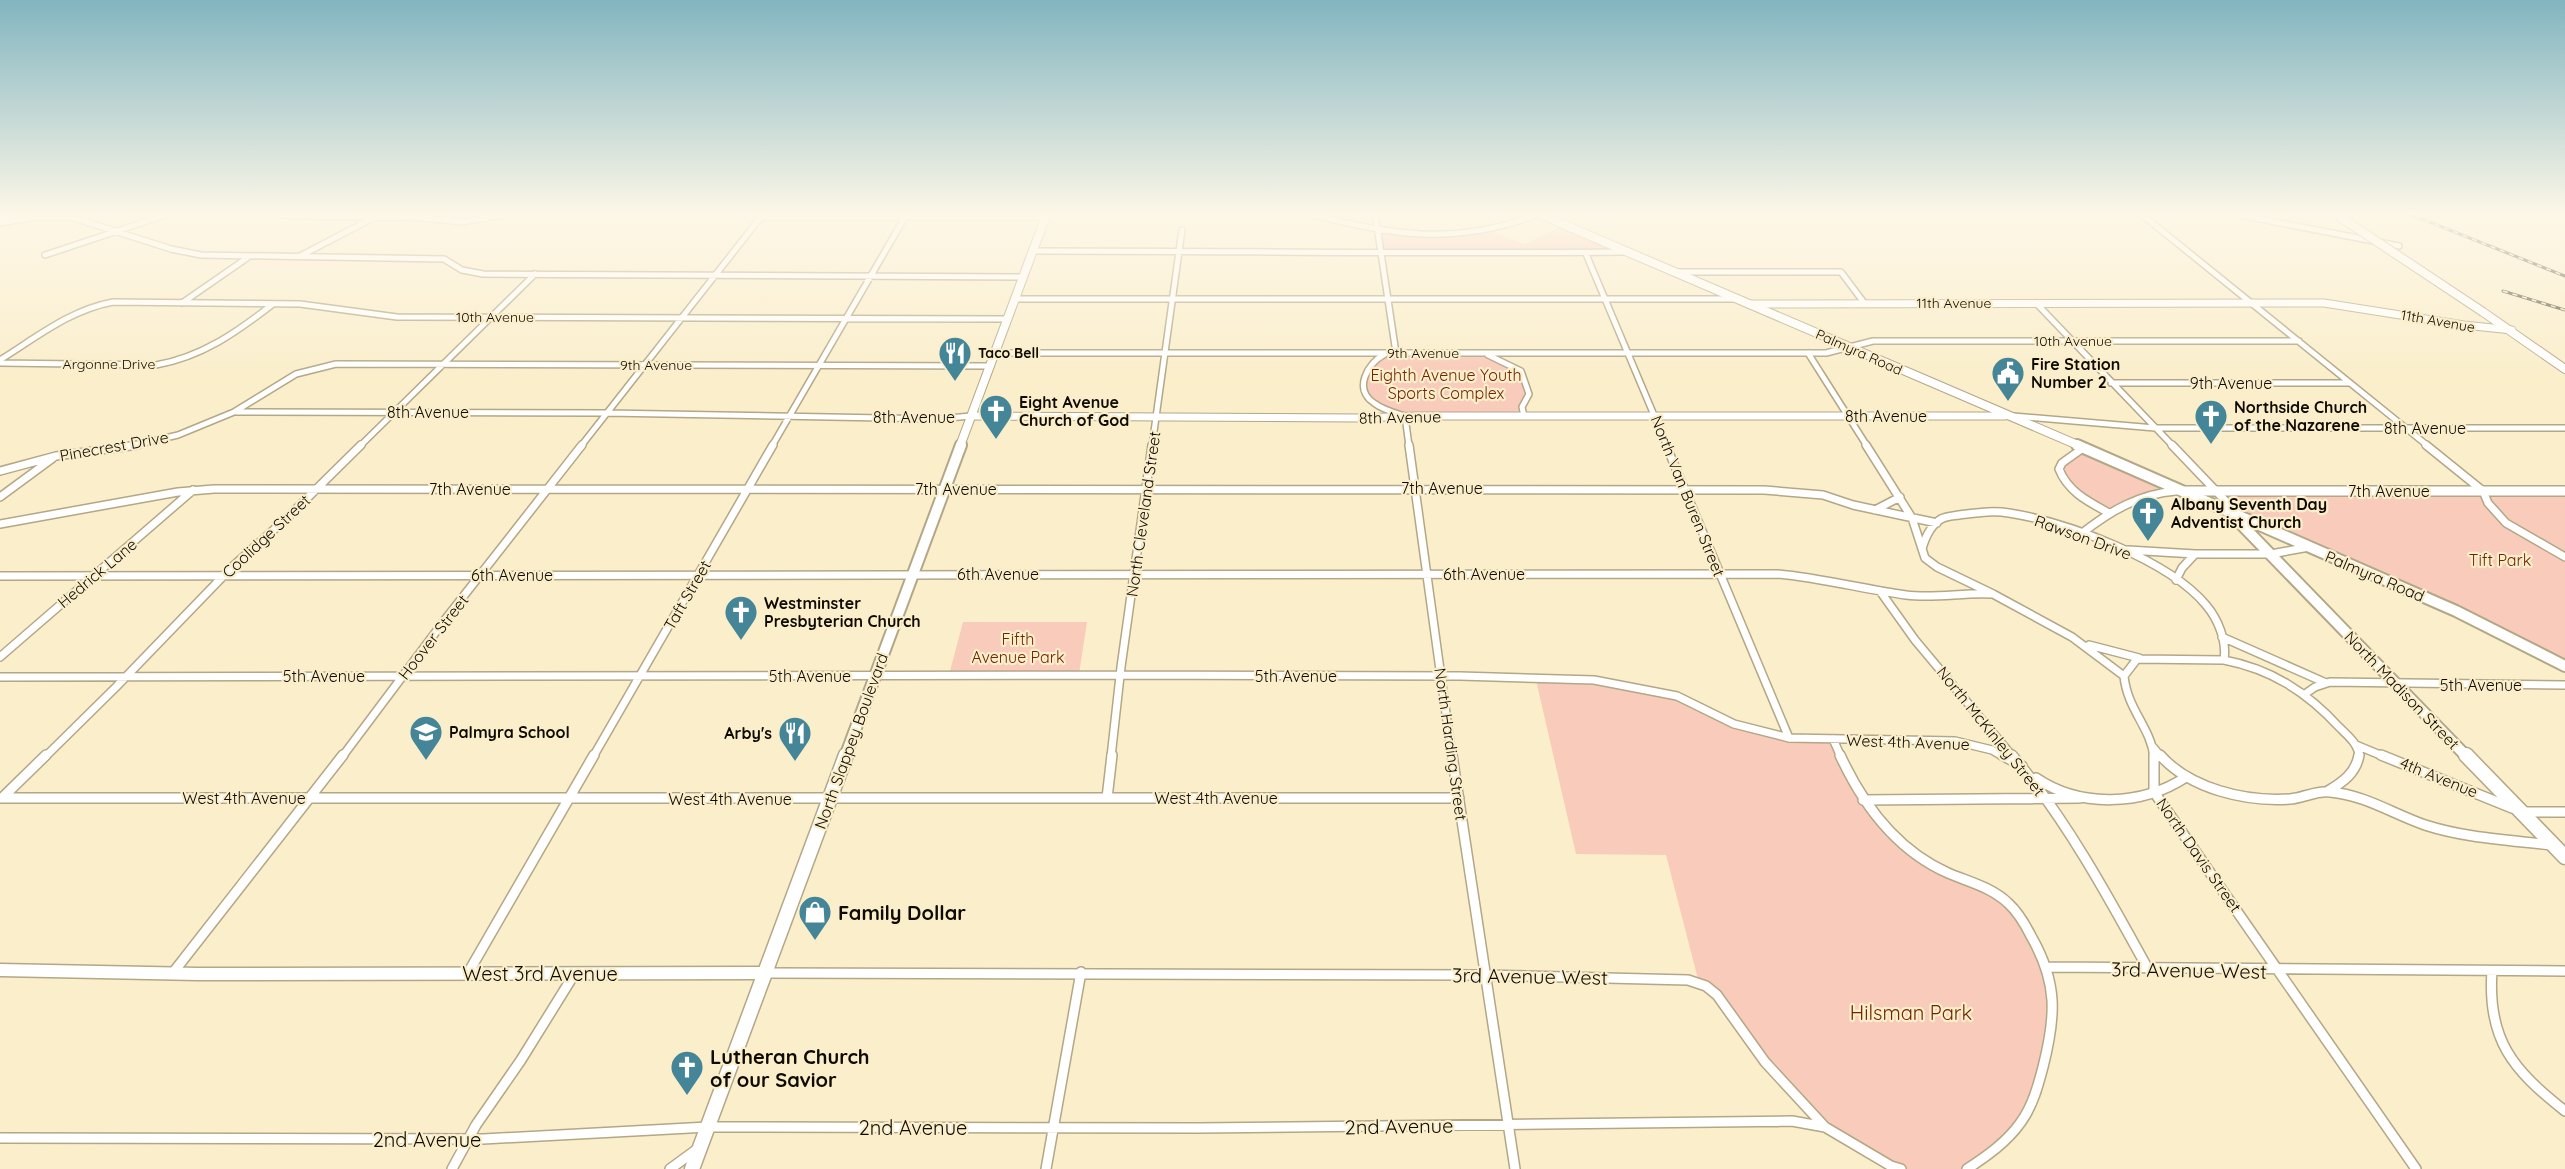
<svg xmlns="http://www.w3.org/2000/svg" width="2565" height="1169" font-family="Quicksand,sans-serif">
  <style>
    .green { fill: #f9cbba }
    .lines { fill: none; stroke-linecap: round; stroke-linejoin: round }
    .minor-far2-casing { stroke: #b3a786; stroke-width: 8 }
    .minor-far1-casing { stroke: #b3a786; stroke-width: 10 }
    .minor-casing { stroke: #b3a786; stroke-width: 12 }
    .tertiary-far2-casing { stroke: #b3a786; stroke-width: 9 }
    .tertiary-far1-casing { stroke: #b3a786; stroke-width: 12 }
    .tertiary-casing { stroke: #b3a786; stroke-width: 15 }
    .secondary-far2-casing { stroke: #b3a786; stroke-width: 10 }
    .secondary-far1-casing { stroke: #b3a786; stroke-width: 14 }
    .secondary-casing { stroke: #b3a786; stroke-width: 17 }
    .primary-far2-casing { stroke: #b3a786; stroke-width: 10 }
    .primary-far1-casing { stroke: #b3a786; stroke-width: 14 }
    .primary-casing { stroke: #b3a786; stroke-width: 17 }
    .minor-far2 { stroke: #fff; stroke-width: 5 }
    .minor-far1 { stroke: #fff; stroke-width: 7 }
    .minor { stroke: #fff; stroke-width: 9 }
    .tertiary-far2 { stroke: #fff; stroke-width: 7 }
    .tertiary-far1 { stroke: #fff; stroke-width: 9 }
    .tertiary { stroke: #fff; stroke-width: 12 }
    .secondary-far2 { stroke: #fff; stroke-width: 8 }
    .secondary-far1 { stroke: #fff; stroke-width: 10 }
    .secondary { stroke: #fff; stroke-width: 14 }
    .primary-far2 { stroke: #fff; stroke-width: 8 }
    .primary-far1 { stroke: #fff; stroke-width: 10 }
    .primary { stroke: #fff; stroke-width: 14 }
    .rail-casing { stroke: #615a48; stroke-width: 3 }
    .rail { stroke: #faeecb; stroke-width: 1.5; stroke-dasharray: 5; stroke-linecap: butt }
    .primary-bridge-casing { stroke: #b3a786; stroke-width: 10; stroke-linecap: butt }
    .primary-bridge { stroke: #fff; stroke-width: 8 }
    .labels { text-anchor: middle; dominant-baseline: central; stroke-width: 4.5; stroke-linejoin: round; paint-order: stroke }
    .far-street-label { font-size: 14px; fill: #0f0b02; stroke: #faeecb }
    .far-poi-label { font-size: 14px; font-weight: bold; fill: #0f0b02; stroke: #faeecb; text-anchor: start }
    .poi-label { font-size: 16px; font-weight: bold; fill: #0f0b02; stroke: #faeecb; text-anchor: start }
    .park-label { font-size: 16px; fill: #722400; stroke: #faeecb }
    .street-label { font-size: 16px; fill: #0f0b02; stroke: #faeecb }
    .near-poi-label { font-size: 20px; font-weight: bold; fill: #0f0b02; stroke: #faeecb; text-anchor: start }
    .near-street-label { font-size: 20px; fill: #0f0b02; stroke: #faeecb }
    .near-park-label { font-size: 20px; fill: #722400; stroke: #faeecb }
  </style>
  <rect width="100%" height="100%" fill="#faeecb"/>
  <path class="green" d="M1564,225L1626,251H1383L1379,231L1458,236L1493,232L1525,244Z
    M1476,353L1494,357L1517,368L1528,394L1522,405L1523,416L1405,415L1372,402L1364,388L1366,374L1386,354Z
    M2083,449L2180,491H2161L2108,512L2076,492L2060,469L2063,464Z
    M2236,495L2565,496V665L2243,512L2231,499Z
    M963,622H1087L1079,674L949,675Z
    M1536,680L1595,681L1677,697L1718,718L1795,741H1832L1896,842L2008,904L2047,967L2054,1008L2029,1105L2006,1138L1965,1169H1905L1832,1130L1766,1062L1718,994L1699,983L1666,855L1576,854Z"/>
  <g class="lines">
    <defs>
      <path id="minor-far2" d="M272,213L294,216L423,218L462,222L512,213
        M1307,213C1392,236 1455,246 1539,214
        M1375,213L1396,353
        M2140,213L2428,446
        M2229,213L2399,246
        M761,217H1045
        M442,220L455,213
        M0,223L36,217H71L171,249L201,255L444,259L462,270L483,274L1023,277
        M1033,251C1230,251 1427,254 1624,252
        M1586,254L1667,446
        M45,255L171,213
        M300,256L375,217
        M1676,272H1841L1865,304
        M1015,299H1734
        M182,303L247,258
        M2036,303L2173,446
        M995,353H1826L1873,341H2299
        M1808,353L1867,446
        M1385,354C1367,364 1353,389 1374,403C1383,410 1395,413 1405,416L1409,446
        M1488,355L1521,371L1529,394L1522,407L1524,416
        M0,360C37,337 70,310 113,302L300,304L397,317L1007,319
        M0,363L156,365C202,357 237,332 273,304
        M2111,383H2350
        M236,412L607,413L937,419L971,416
        M2013,416L2155,428H2565
        M131,446L178,435L234,412L296,374L336,364L990,366
        M360,446L535,274
        M581,446L764,213
        M772,446L905,217
        M1152,446L1182,230"/>
      <path id="minor-far1" d="M1409,445L1452,757
        M1666,445L1789,738
        M1866,445L1912,518L1925,558L1937,567L1993,594L2072,637L2124,676C2127,709 2151,728 2154,757
        M2172,445L2237,513
        M2426,445L2483,491L2488,503L2506,523L2565,557
        M2083,448L2062,463L2059,469C2068,492 2089,502 2109,513
        M0,471L56,456L138,445
        M0,497L53,458
        M1875,510L1900,497
        M0,524L178,492L214,489L1764,490L1823,495L1853,505L1937,523
        M2081,534C2110,511 2139,494 2176,491
        M1922,549C1925,538 1931,525 1941,519C1947,516 1953,516 1959,515C1976,513 1992,510 2009,513C2066,522 2169,560 2206,605C2218,619 2227,641 2224,660L2137,659L2124,676
        M2128,550L2195,554
        M0,576L1778,574C1821,578 1863,589 1906,595C1935,599 1964,592 1993,594
        M2176,580L2182,568L2195,554H2271L2309,547
        M1880,591L1915,640L2013,757
        M2222,637L2326,683
        M2089,645L2139,658
        M0,657L193,490
        M2224,660C2271,669 2307,692 2339,727C2347,735 2359,744 2359,757
        M0,677L1120,675L1460,676L1594,680L1677,696L1734,724L1789,738L1955,741L1992,750L2004,757
        M2305,694L2315,687L2330,682L2565,685
        M1833,739L1841,757
        M2356,745L2385,757
        M2153,747L2161,757
        M45,757L116,687L232,567L288,517L361,445
        M342,757L444,621L582,445
        M593,757L773,445
        M1111,757L1121,667L1152,445"/>
      <path id="minor" d="M1452,755L1515,1169
        M1840,755C1863,805 1896,850 1948,873C1969,882 1991,887 2008,903C2018,912 2025,924 2031,936C2058,983 2056,1016 2043,1067C2038,1086 2033,1105 2021,1122C2007,1142 1987,1156 1967,1169
        M2002,755L2022,766
        M2012,755C2066,819 2108,896 2148,969
        M2154,755V792L2416,1169
        M2160,755C2190,789 2246,802 2290,799C2303,798 2318,790 2330,792C2365,795 2393,814 2425,825C2465,838 2509,840 2551,845
        M2381,755L2512,808
        M2036,778C2080,808 2142,806 2186,777
        M2328,791C2343,782 2356,773 2359,755
        M0,798H1459
        M2,798L46,755
        M1107,798L1112,755
        M1863,800L2080,798
        M2522,812H2565
        M2048,967L2565,971
        M2492,971C2487,1040 2513,1070 2565,1111
        M468,973L594,755
        M765,973L1484,975L1688,980L1706,986L1717,995L1765,1062L1825,1127L1891,1166L1901,1169
        M172,974L343,755
        M0,1138L483,1139L708,1127L1199,1128L1792,1121L1825,1127
        M452,1169L476,1125L521,1060L575,973
        M670,1169L696,1150
        M1046,1169L1081,972"/>
      <path id="tertiary-far2" d="M0,221L17,213
        M1749,304L2324,303L2464,325L2512,330
        M971,416L1360,418L1416,416H2005"/>
      <path id="tertiary-far1" d="M2186,491H2565"/>
      <path id="tertiary" d="M0,970L198,974L765,973"/>
      <path id="secondary-far2" d="M1537,213L2080,446"/>
      <path id="secondary-far1" d="M2077,445L2456,611L2565,666
        M2231,518L2239,522L2467,757"/>
      <path id="secondary" d="M2466,755L2565,857"/>
      <path id="primary-far2" d="M2483,312L2565,369
        M960,446L1047,213"/>
      <path id="primary-far1" d="M845,757L961,445"/>
      <path id="primary" d="M692,1169L846,755"/>
    </defs>
    <use href="#minor-far2" class="minor-far2-casing"/>
    <use href="#minor-far1" class="minor-far1-casing"/>
    <use href="#minor" class="minor-casing"/>
    <use href="#tertiary-far2" class="tertiary-far2-casing"/>
    <use href="#tertiary-far1" class="tertiary-far1-casing"/>
    <use href="#tertiary" class="tertiary-casing"/>
    <use href="#secondary-far2" class="secondary-far2-casing"/>
    <use href="#secondary-far1" class="secondary-far1-casing"/>
    <use href="#secondary" class="secondary-casing"/>
    <use href="#primary-far2" class="primary-far2-casing"/>
    <use href="#primary-far1" class="primary-far1-casing"/>
    <use href="#primary" class="primary-casing"/>
    <use href="#minor-far2" class="minor-far2"/>
    <use href="#minor-far1" class="minor-far1"/>
    <use href="#minor" class="minor"/>
    <use href="#tertiary-far2" class="tertiary-far2"/>
    <use href="#tertiary-far1" class="tertiary-far1"/>
    <use href="#tertiary" class="tertiary"/>
    <use href="#secondary-far2" class="secondary-far2"/>
    <use href="#secondary-far1" class="secondary-far1"/>
    <use href="#secondary" class="secondary"/>
    <use href="#primary-far2" class="primary-far2"/>
    <use href="#primary-far1" class="primary-far1"/>
    <use href="#primary" class="primary"/>
    <defs>
      <path id="rail" d="M2407,213L2565,276
        M2503,291L2565,310"/>
    </defs>
    <use href="#rail" class="rail-casing"/>
    <use href="#rail" class="rail"/>
    <defs>
      <path id="primary-bridge" d="M2334,213L2483,312"/>
    </defs>
    <use href="#primary-bridge" class="primary-bridge-casing"/>
    <use href="#primary-bridge" class="primary-bridge"/>
  </g>
  <linearGradient id="sky" x2="0" y2="1"><stop stop-color="#82b5c0"/><stop offset="0.57" stop-color="#fdf7e8"/><stop offset="1" stop-color="#fdf7e8" stop-opacity="0"/></linearGradient>
  <rect width="2565" height="376" fill="url(#sky)"/>
  <defs>
    <symbol id="restaurant-pin" viewBox="-11 -11 22 30"><path d="M0 17L-7.5 6A9.5 9.5 0 1 1 7.5 6Z" fill="#448697" stroke="#faeecb"/><path d="M-5-6h1v4h1v-4h1v4h1v-4h1v5L-1.5 .5V6h-2V.5L-5-1ZM5-6V6H3V1.5H1.5Q1.5-4 5-6Z" fill="#fff"/></symbol>
    <symbol id="civic-pin" viewBox="-11 -11 22 30"><path d="M0 17L-7.5 6A9.5 9.5 0 1 1 7.5 6Z" fill="#448697" stroke="#faeecb"/><path d="M-.6-6.5H3V-4.5H.6V-3L4-1V1h2V6H-6V1h2V-1L-.6-3ZM-1.2 2.5V6h2.4V2.5Z" fill="#fff"/></symbol>
    <symbol id="church-pin" viewBox="-11 -11 22 30"><path d="M0 17L-7.5 6A9.5 9.5 0 1 1 7.5 6Z" fill="#448697" stroke="#faeecb"/><path d="M-1.2-6h2.4v3.5h3.3v2.4h-3.3V6h-2.4V-.1h-3.3v-2.4h3.3Z" fill="#fff"/></symbol>
    <symbol id="school-pin" viewBox="-11 -11 22 30"><path d="M0 17L-7.5 6A9.5 9.5 0 1 1 7.5 6Z" fill="#448697" stroke="#faeecb"/><path d="M0-5L7-2L0 1L-7-2ZM-4 1L0 2.5L4 1V4Q0 6-4 4Z" fill="#fff"/></symbol>
    <symbol id="shop-pin" viewBox="-11 -11 22 30"><path d="M0 17L-7.5 6A9.5 9.5 0 1 1 7.5 6Z" fill="#448697" stroke="#faeecb"/><path d="M-5-2.5h2.3a2.7 3.5 0 0 1 5.4 0H5L5.5 6h-11ZM-1.5-2.5h3a1.5 2.3 0 0 0-3 0Z" fill="#fff"/></symbol>
  </defs>
  <g fill-rule="evenodd">
    <use href="#restaurant-pin" x="936" y="334" width="38" height="52"/>
    <use href="#civic-pin" x="1989" y="354" width="38" height="52"/>
    <use href="#church-pin" x="977" y="392" width="38" height="52"/>
    <use href="#church-pin" x="2192" y="397" width="38" height="52"/>
    <use href="#church-pin" x="2129" y="494" width="38" height="52"/>
    <use href="#church-pin" x="722" y="593" width="38" height="52"/>
    <use href="#school-pin" x="407" y="713" width="38" height="52"/>
    <use href="#restaurant-pin" x="776" y="714" width="38" height="52"/>
    <use href="#shop-pin" x="796" y="893" width="38" height="52"/>
    <use href="#church-pin" x="668" y="1048" width="38" height="52"/>
  </g>
  <g class="labels">
    <g class="far-street-label">
      <text x="1954" y="303">11th Avenue</text>
      <text x="495" y="317">10th Avenue</text>
      <text transform="translate(2438 321) rotate(10)">11th Avenue</text>
      <text x="2073" y="341">10th Avenue</text>
      <text transform="translate(1859 352) rotate(24)">Palmyra Road</text>
      <text x="1423" y="353">9th Avenue</text>
      <text x="109" y="364">Argonne Drive</text>
      <text x="656" y="365">9th Avenue</text>
    </g>
    <g class="far-poi-label">
      <text x="978" y="353">Taco Bell</text>
    </g>
    <g class="poi-label">
      <text x="2031" y="364">Fire Station<tspan x="2031" dy="18">Number 2</tspan></text>
      <text x="1019" y="402">Eight Avenue<tspan x="1019" dy="18">Church of God</tspan></text>
      <text x="2234" y="407">Northside Church<tspan x="2234" dy="18">of the Nazarene</tspan></text>
      <text x="2171" y="504">Albany Seventh Day<tspan x="2171" dy="18">Adventist Church</tspan></text>
      <text x="764" y="603">Westminster<tspan x="764" dy="18">Presbyterian Church</tspan></text>
      <text x="449" y="732">Palmyra School</text>
      <text x="772" y="733" text-anchor="end">Arby's</text>
    </g>
    <g class="park-label">
      <text x="1446" y="375">Eighth Avenue Youth<tspan x="1446" dy="18">Sports Complex</tspan></text>
      <text x="2500" y="560">Tift Park</text>
      <text x="1018" y="639">Fifth<tspan x="1018" dy="18">Avenue Park</tspan></text>
    </g>
    <g class="street-label">
      <text x="2231" y="383">9th Avenue</text>
      <text x="428" y="412">8th Avenue</text>
      <text x="1886" y="416">8th Avenue</text>
      <text x="914" y="417">8th Avenue</text>
      <text transform="translate(1400 417) rotate(-1)">8th Avenue</text>
      <text x="2425" y="428">8th Avenue</text>
      <text transform="translate(114 446) rotate(-10)">Pinecrest Drive</text>
      <text x="1442" y="488">7th Avenue</text>
      <text x="470" y="489">7th Avenue</text>
      <text x="956" y="489">7th Avenue</text>
      <text x="2389" y="491">7th Avenue</text>
      <text transform="translate(1688 496) rotate(68)">North Van Buren Street</text>
      <text transform="translate(1143 514) rotate(-82)">North Cleveland Street</text>
      <text transform="translate(266 536) rotate(-43)">Coolidge Street</text>
      <text transform="translate(2083 537) rotate(20)">Rawson Drive</text>
      <text transform="translate(97 573) rotate(-40)">Hedrick Lane</text>
      <text x="998" y="574">6th Avenue</text>
      <text x="1484" y="574">6th Avenue</text>
      <text x="512" y="575">6th Avenue</text>
      <text transform="translate(2375 576) rotate(23)">Palmyra Road</text>
      <text transform="translate(687 595) rotate(-60)">Taft Street</text>
      <text transform="translate(433 637) rotate(-52)">Hoover Street</text>
      <text x="324" y="676">5th Avenue</text>
      <text x="810" y="676">5th Avenue</text>
      <text x="1296" y="676">5th Avenue</text>
      <text x="2481" y="685">5th Avenue</text>
      <text transform="translate(2402 690) rotate(46)">North Madison Street</text>
      <text transform="translate(1991 731) rotate(51)">North McKinley Street</text>
      <text transform="translate(851 741) rotate(-70)">North Slappey Boulevard</text>
      <text transform="translate(1908 742) rotate(2)">West 4th Avenue</text>
      <text transform="translate(1451 744) rotate(82)">North Harding Street</text>
      <text transform="translate(2439 777) rotate(22)">4th Avenue</text>
      <text x="244" y="798">West 4th Avenue</text>
      <text x="1216" y="798">West 4th Avenue</text>
      <text x="730" y="799">West 4th Avenue</text>
      <text transform="translate(2199 855) rotate(55)">North Davis Street</text>
    </g>
    <g class="near-poi-label">
      <text x="838" y="912">Family Dollar</text>
      <text x="710" y="1056">Lutheran Church<tspan x="710" dy="23">of our Savior</tspan></text>
    </g>
    <g class="near-street-label">
      <text transform="translate(2189 970) rotate(1)">3rd Avenue West</text>
      <text x="540" y="973">West 3rd Avenue</text>
      <text transform="translate(1530 976) rotate(1)">3rd Avenue West</text>
      <text transform="translate(1399 1126) rotate(-1)">2nd Avenue</text>
      <text x="913" y="1127">2nd Avenue</text>
      <text x="427" y="1139">2nd Avenue</text>
    </g>
    <g class="near-park-label">
      <text x="1911" y="1012">Hilsman Park</text>
    </g>
  </g>
</svg>
